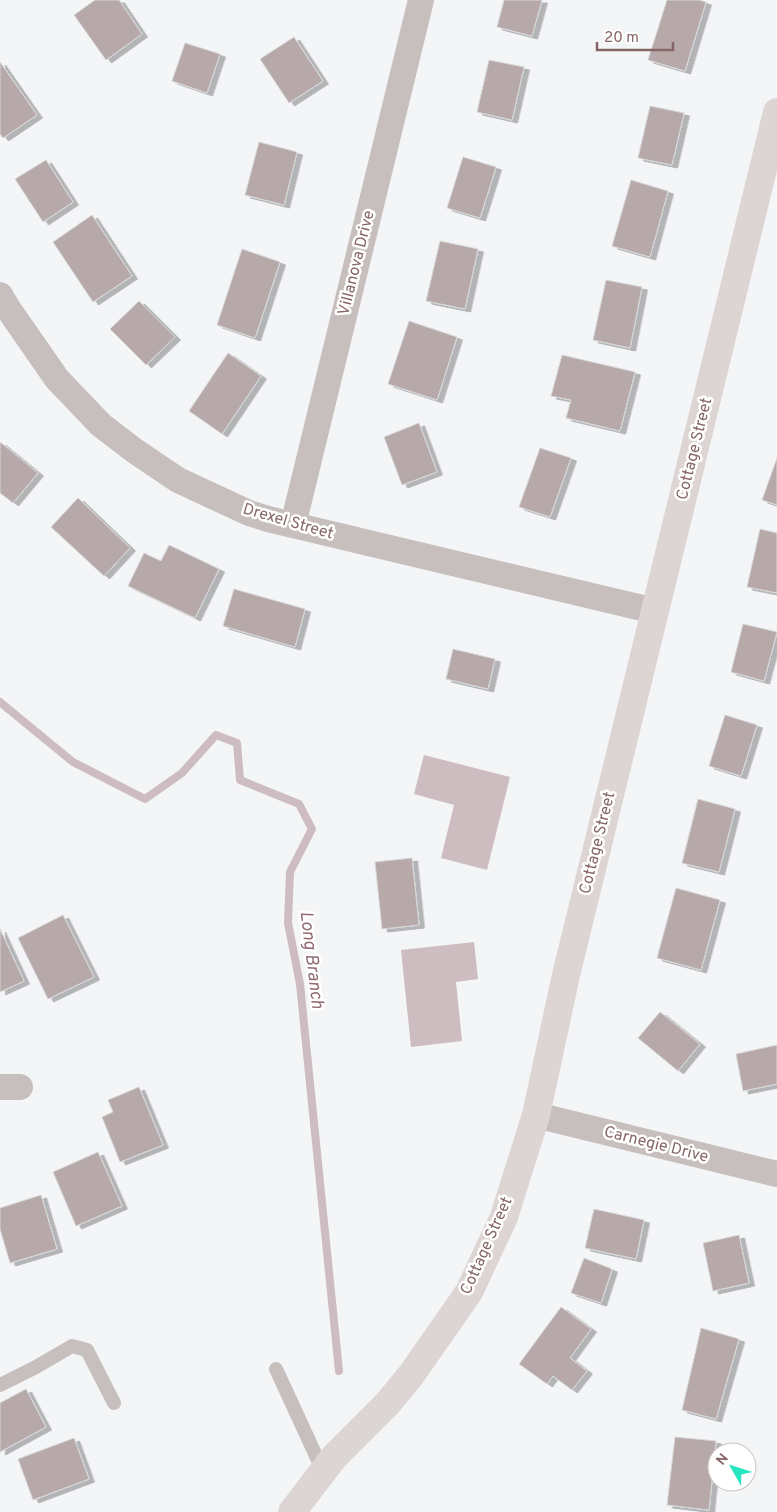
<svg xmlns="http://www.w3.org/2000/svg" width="777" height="1512" font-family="Overpass,sans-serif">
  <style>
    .water { fill: #cdbcc0 }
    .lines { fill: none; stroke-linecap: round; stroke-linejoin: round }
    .stream { stroke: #cdbcc0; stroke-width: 8 }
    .building { fill: #b7a8a9; stroke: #d6d7d9; filter: url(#shadow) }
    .lane { stroke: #c7bebe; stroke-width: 14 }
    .street { stroke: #c7bebe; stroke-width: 26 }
    .secondary { stroke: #ddd4d4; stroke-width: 28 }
    .labels { text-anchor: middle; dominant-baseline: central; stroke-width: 5; stroke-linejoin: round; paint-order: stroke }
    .street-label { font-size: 16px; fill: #866666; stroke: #fff }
    .water-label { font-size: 18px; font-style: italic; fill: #906b71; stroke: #fff }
  </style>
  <defs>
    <filter id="shadow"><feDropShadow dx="5.5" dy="3" stdDeviation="0" flood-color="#0004"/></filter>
  </defs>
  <rect width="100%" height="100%" fill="#f4f5f7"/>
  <path class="water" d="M424,755L510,777L487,870L441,858L454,805L414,794Z
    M474,942L478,979L456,982L462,1041L411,1047L401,950Z"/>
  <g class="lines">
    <path class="stream" d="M0,702L73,762L145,799L182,773L216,735L237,743L240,780L299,804L312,829L290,872L288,923L300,984L339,1371"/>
  </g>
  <path class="building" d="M95,0H119L142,34L106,60L74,15Z
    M504,0H542L532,36L497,27Z
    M667,0H699L706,2L685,71L648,60Z
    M294,37L323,81L289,103L260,59Z
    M185,43L220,54L207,93L172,81Z
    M489,60L524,67L512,120L477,112Z
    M0,62L37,115L3,138L0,134Z
    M650,106L684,113L672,165L638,158Z
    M259,142L297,152L284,205L245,195Z
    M463,157L496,167L480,218L447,208Z
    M46,160L73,202L43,222L15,179Z
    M631,180L668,191L650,257L612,246Z
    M92,215L132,276L93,302L53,242Z
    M440,241L478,249L465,309L426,301Z
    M242,249L280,262L255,338L217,325Z
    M606,280L642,287L630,348L593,340Z
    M139,301L175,337L146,365L110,329Z
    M409,321L457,337L437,400L388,384Z
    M228,353L261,376L222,434L189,411Z
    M562,355L635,372L620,431L566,418L571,400L551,396Z
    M419,423L437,472L402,485L384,437Z
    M0,442L38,473L13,503L0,493Z
    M540,448L571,458L550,517L519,507Z
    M777,458V505L762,500Z
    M78,498L130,548L104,576L51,527Z
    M760,529L777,533V593L747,587Z
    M169,545L219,569L195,618L128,586L144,553L161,561Z
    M234,589L305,609L295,647L223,626Z
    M743,624L777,632L764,681L731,672Z
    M453,649L495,659L488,689L446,679Z
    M725,715L757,725L741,776L709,766Z
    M698,799L735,809L719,872L682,863Z
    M412,858L419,925L382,929L375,862Z
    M676,888L720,900L701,970L657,958Z
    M63,915L94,977L48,999L18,938Z
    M0,929L24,981L0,992Z
    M660,1012L700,1044L678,1071L638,1038Z
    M777,1045V1084L743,1091L736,1054Z
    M139,1087L163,1145L120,1162L102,1117L113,1112L108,1100Z
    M98,1152L122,1206L76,1226L53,1172Z
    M41,1195L57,1249L10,1263L0,1229V1208Z
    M594,1209L644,1220L636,1259L585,1248Z
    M739,1235L749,1283L713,1291L703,1243Z
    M584,1258L612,1269L601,1303L571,1293Z
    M561,1307L591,1329L570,1358L587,1371L572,1390L553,1376L547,1384L519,1364Z
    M701,1328L739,1339L716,1419L682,1410Z
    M26,1389L46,1427L0,1452V1403Z
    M675,1437L716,1441L709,1510L667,1505Z
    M74,1438L89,1479L33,1500L18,1459Z"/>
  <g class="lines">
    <path class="lane" d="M276,1369L323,1471
      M0,1385L36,1367L72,1346L87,1350L114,1403"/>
    <path class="street" d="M0,295L9,310L57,379L101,425L135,451L178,480L249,513L268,519L655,611
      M293,525L421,0
      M0,1087H20
      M536,1115L777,1174"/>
    <path class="secondary" d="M292,1512L334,1457L388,1403L411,1375L469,1292L504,1217L536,1115L566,975L777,112"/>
  </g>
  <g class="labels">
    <g class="street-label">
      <text transform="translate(357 263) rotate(-76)">Villanova Drive</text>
      <text transform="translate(695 449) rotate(-76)">Cottage Street</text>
      <text transform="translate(288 522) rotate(16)">Drexel Street</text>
      <text transform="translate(598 843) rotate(-76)">Cottage Street</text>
      <text transform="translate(656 1145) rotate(14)">Carnegie Drive</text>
      <text transform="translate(487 1246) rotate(-66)">Cottage Street</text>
    </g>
    <g class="water-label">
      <text transform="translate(311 960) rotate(83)">Long Branch</text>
    </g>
  </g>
  <g transform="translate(732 1467) rotate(309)"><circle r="24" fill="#ffffff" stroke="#cfc2c2"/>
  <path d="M0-4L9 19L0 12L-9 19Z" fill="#25e6bf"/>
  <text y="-8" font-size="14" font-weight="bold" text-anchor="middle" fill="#866666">N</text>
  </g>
  <path d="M597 42v8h76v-8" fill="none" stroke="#866666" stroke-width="2.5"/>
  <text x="604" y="42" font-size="15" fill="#866666" stroke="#ffffff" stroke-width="4" paint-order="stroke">20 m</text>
</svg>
